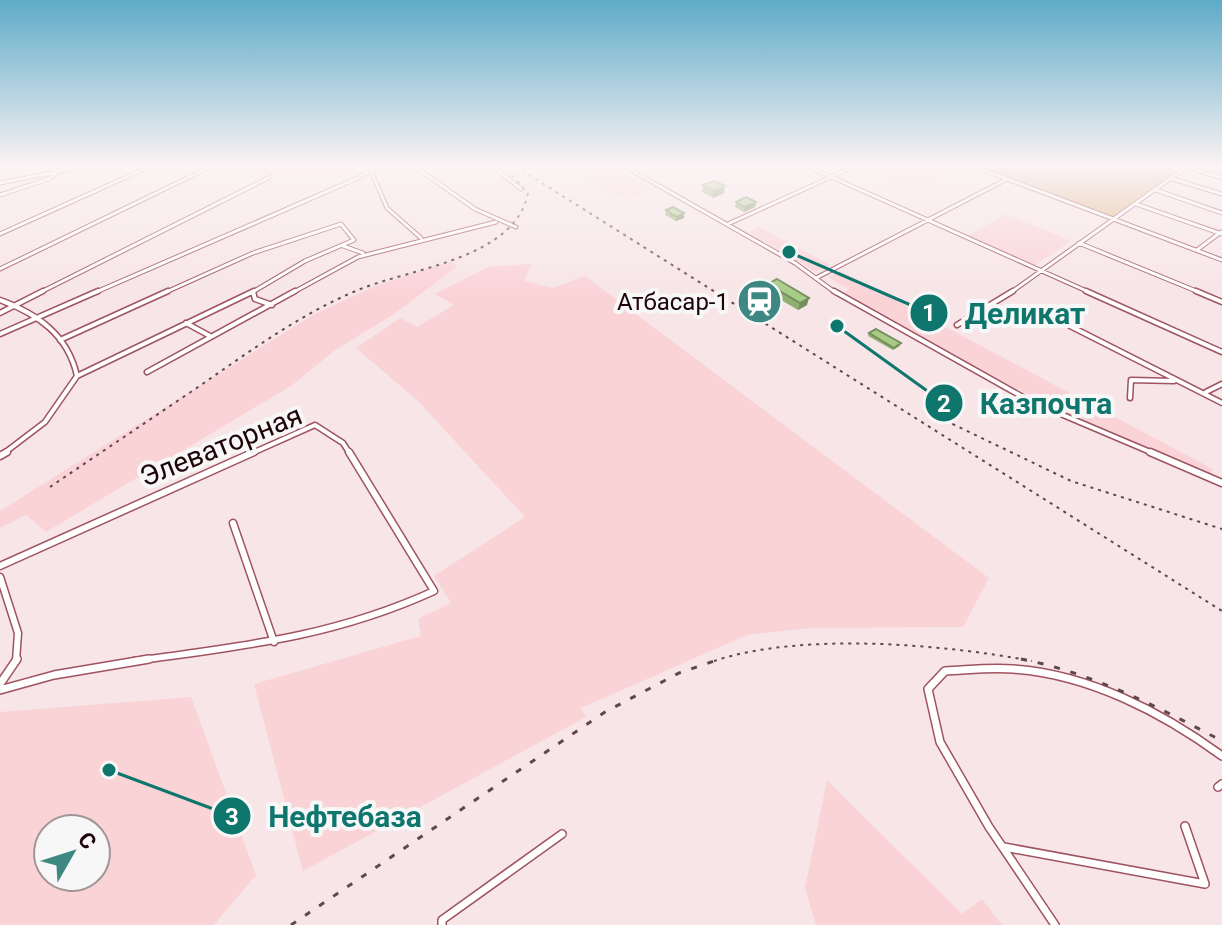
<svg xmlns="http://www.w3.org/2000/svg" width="1222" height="925" font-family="Roboto,sans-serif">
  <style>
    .built { fill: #fad3d7; fill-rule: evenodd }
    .green { fill: #ddb68a }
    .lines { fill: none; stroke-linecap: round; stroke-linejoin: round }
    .street-far3-casing { stroke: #9f5360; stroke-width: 5 }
    .street-far2-casing { stroke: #9f5360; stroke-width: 7 }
    .street-far1-casing { stroke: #9f5360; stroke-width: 9 }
    .street-casing { stroke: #9f5360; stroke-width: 10 }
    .street-far3 { stroke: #fff; stroke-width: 3 }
    .street-far2 { stroke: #fff; stroke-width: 4 }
    .street-far1 { stroke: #fff; stroke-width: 6 }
    .street { stroke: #fff; stroke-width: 7 }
    .rail-far1 { stroke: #5f474b; stroke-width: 2; stroke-dasharray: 3 5; stroke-linecap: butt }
    .rail { stroke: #5f474b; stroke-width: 3; stroke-dasharray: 6 11; stroke-linecap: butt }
    .wall { fill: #90af72 }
    .shaded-wall { fill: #758e5d }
    .building { fill: #a7cb85; stroke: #758e5d; stroke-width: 2 }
    .labels { text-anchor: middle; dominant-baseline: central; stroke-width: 8; stroke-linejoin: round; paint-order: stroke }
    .far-poi-label { font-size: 24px; fill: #1e0308; stroke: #f7f7f7; text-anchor: end }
    .street-label { font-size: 28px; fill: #1e0308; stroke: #f7f7f7 }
    .leader { fill: none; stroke: #0f766e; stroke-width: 3 }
    .callout-dot { fill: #0f766e; stroke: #f7f7f7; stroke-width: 3 }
    .mark-label { font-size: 24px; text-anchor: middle; font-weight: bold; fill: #fff }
    .callout-label { font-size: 30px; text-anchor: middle; font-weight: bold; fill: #0f766e; stroke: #f7f7f7; stroke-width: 8; stroke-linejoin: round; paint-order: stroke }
  </style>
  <rect width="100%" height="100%" fill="#f7e5e7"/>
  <path class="built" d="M244,166H361V167L345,176H288L257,174L242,170Z
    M573,167H614L653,189L628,199L608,193Z
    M862,167V166L954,167L911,189Z
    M1006,214L1071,241L1032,267L966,237Z
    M759,227L830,265L816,272L749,232Z
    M449,262L458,266L394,314L334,351L291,386L46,532L26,515L0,528V511L311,316L375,286Z
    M531,264L524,281L553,288L585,276L989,578L963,627L811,628L747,635L581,708L586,717L303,871L254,684L421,636L418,619L451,603L434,576L525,517L417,400L356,348L400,318L417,327L454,305L435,294L488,267Z
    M840,271L1213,469L1211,474L1050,406L931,344L845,293L848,289L828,277Z
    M191,697L256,875L214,925H0V712ZM48,829H96V877H48Z
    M827,780L962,914L982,899L1002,925H816L805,888Z"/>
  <path class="green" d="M1164,166L1177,171L1113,217L977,167Z"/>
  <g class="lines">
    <defs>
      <path id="street-far3" d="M414,166L475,209L516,227
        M492,166L521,189
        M624,166L795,263L836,293
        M807,166L1091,293
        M973,166L1222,260
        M1187,167L1222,178
        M371,171L387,208L421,238
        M1173,179L1222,194
        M0,183L87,166
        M1156,190L1222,213
        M0,195L51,178L56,173L52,166
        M1136,204L1222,234
        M728,224L855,166
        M0,234L151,166
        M1079,243L1201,293
        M343,246L363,253
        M1197,250L1221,232
        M0,269L212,166
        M816,278L1005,180
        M39,293L270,177
        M94,293L358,178L377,166
        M164,293L253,253L341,224L354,240L305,261L251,293
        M292,293L358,257L496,222
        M1010,293L1188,166"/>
      <path id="street-far2" d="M834,291L1030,401L1155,454
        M1086,291L1222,352
        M1196,291L1222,302
        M253,292L255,299L272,305
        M0,300C38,314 68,335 77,376L45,422L3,454
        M0,313L43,291
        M186,323L210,336
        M957,325L1013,291
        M1070,326L1222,403
        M0,334L98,291
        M60,340L168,291
        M147,372L295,291
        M77,376L254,291
        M1206,392L1222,384
        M1130,398L1131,380L1174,381
        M250,454L315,425L343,443L350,454"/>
      <path id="street-far1" d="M1150,452L1222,483
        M0,456L7,452
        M233,523L274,642
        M0,566L254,452
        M0,577L18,633L16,661
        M134,661C243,646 333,637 434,591L349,452"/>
      <path id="street" d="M0,684L17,659
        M0,690L54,675L149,659
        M1218,787L1222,784
        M1004,847L1205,884L1185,826
        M442,925V920L562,834
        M1055,925L989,827L940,742L928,689L945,671C968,670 990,667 1013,669C1088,674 1162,712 1222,756"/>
    </defs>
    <use href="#street-far3" class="street-far3-casing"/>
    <use href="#street-far2" class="street-far2-casing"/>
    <use href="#street-far1" class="street-far1-casing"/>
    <use href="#street" class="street-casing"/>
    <use href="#street-far3" class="street-far3"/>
    <use href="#street-far2" class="street-far2"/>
    <use href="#street-far1" class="street-far1"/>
    <use href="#street" class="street"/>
    <path class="rail-far1" d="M515,166L1222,611
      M938,417L1071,481L1222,529
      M50,487C100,453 151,419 201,385C253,349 305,311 363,288C415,268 516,257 528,193L509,172
      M714,661C800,632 943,644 1032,661"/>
    <path class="rail" d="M1021,659C1093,673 1158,707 1222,741
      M291,925L605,712L679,673L720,659"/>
  </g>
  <path class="wall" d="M703,185L724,193L713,198L702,192Z
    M736,202H756L755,207L744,212L735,207Z
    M666,210L684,213V218L676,221L665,215Z
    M768,284L807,305L798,310L766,291Z
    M869,333L900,346L893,350L868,336Z"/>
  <path class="shaded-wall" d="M725,186L724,193L713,198L714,191Z
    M756,202L755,207L744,212L745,207Z
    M684,213V218L676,221L677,217Z
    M809,298L807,305L798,310L800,303Z"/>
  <path class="building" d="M714,181L725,186L714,191L703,185Z
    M746,197L756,202L745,207L736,202Z
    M673,207L684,213L677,217L666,210Z
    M777,279L809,298L800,303L768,284Z
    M876,329L901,343L894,348L869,333Z"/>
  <linearGradient id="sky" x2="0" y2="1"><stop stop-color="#5eabc8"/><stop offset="0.56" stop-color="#fbf3f4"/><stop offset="1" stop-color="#fbf3f4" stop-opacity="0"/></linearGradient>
  <rect width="1222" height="296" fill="url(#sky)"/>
  <defs>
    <symbol id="station-disc" viewBox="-11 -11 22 22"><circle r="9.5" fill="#3f8783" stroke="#f7f7f7"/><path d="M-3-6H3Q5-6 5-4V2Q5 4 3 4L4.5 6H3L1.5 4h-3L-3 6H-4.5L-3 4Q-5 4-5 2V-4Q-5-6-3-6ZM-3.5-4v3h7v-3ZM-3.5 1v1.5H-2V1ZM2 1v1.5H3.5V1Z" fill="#fff"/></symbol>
  </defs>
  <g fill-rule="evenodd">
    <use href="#station-disc" x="734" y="276" width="51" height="51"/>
  </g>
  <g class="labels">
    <g class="far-poi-label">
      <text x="729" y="302">Атбасар-1</text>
    </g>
    <g class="street-label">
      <text transform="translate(221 446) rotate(-22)">Элеваторная</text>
    </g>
  </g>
  <path class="leader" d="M789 252L929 313M837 326L944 403M109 770L232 816"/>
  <g class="callout-dot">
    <circle cx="789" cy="252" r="8"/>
    <circle cx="837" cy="326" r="8"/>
    <circle cx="109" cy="770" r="8"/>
    <circle cx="929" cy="313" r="20"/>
    <circle cx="944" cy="403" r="20"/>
    <circle cx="232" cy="816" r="20"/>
  </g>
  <g class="mark-label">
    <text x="929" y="321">1</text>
    <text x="944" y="412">2</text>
    <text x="232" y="825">3</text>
  </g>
  <g class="callout-label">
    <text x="1025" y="324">Деликат</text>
    <text x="1046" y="414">Казпочта</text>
    <text x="345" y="827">Нефтебаза</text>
  </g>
  <g transform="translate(72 853) rotate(51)"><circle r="38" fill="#f7f7f7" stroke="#a09597" stroke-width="2"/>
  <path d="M0-6L14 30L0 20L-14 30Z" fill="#3f8783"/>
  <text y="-12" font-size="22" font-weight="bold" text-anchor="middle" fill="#1e0308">С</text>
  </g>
</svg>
